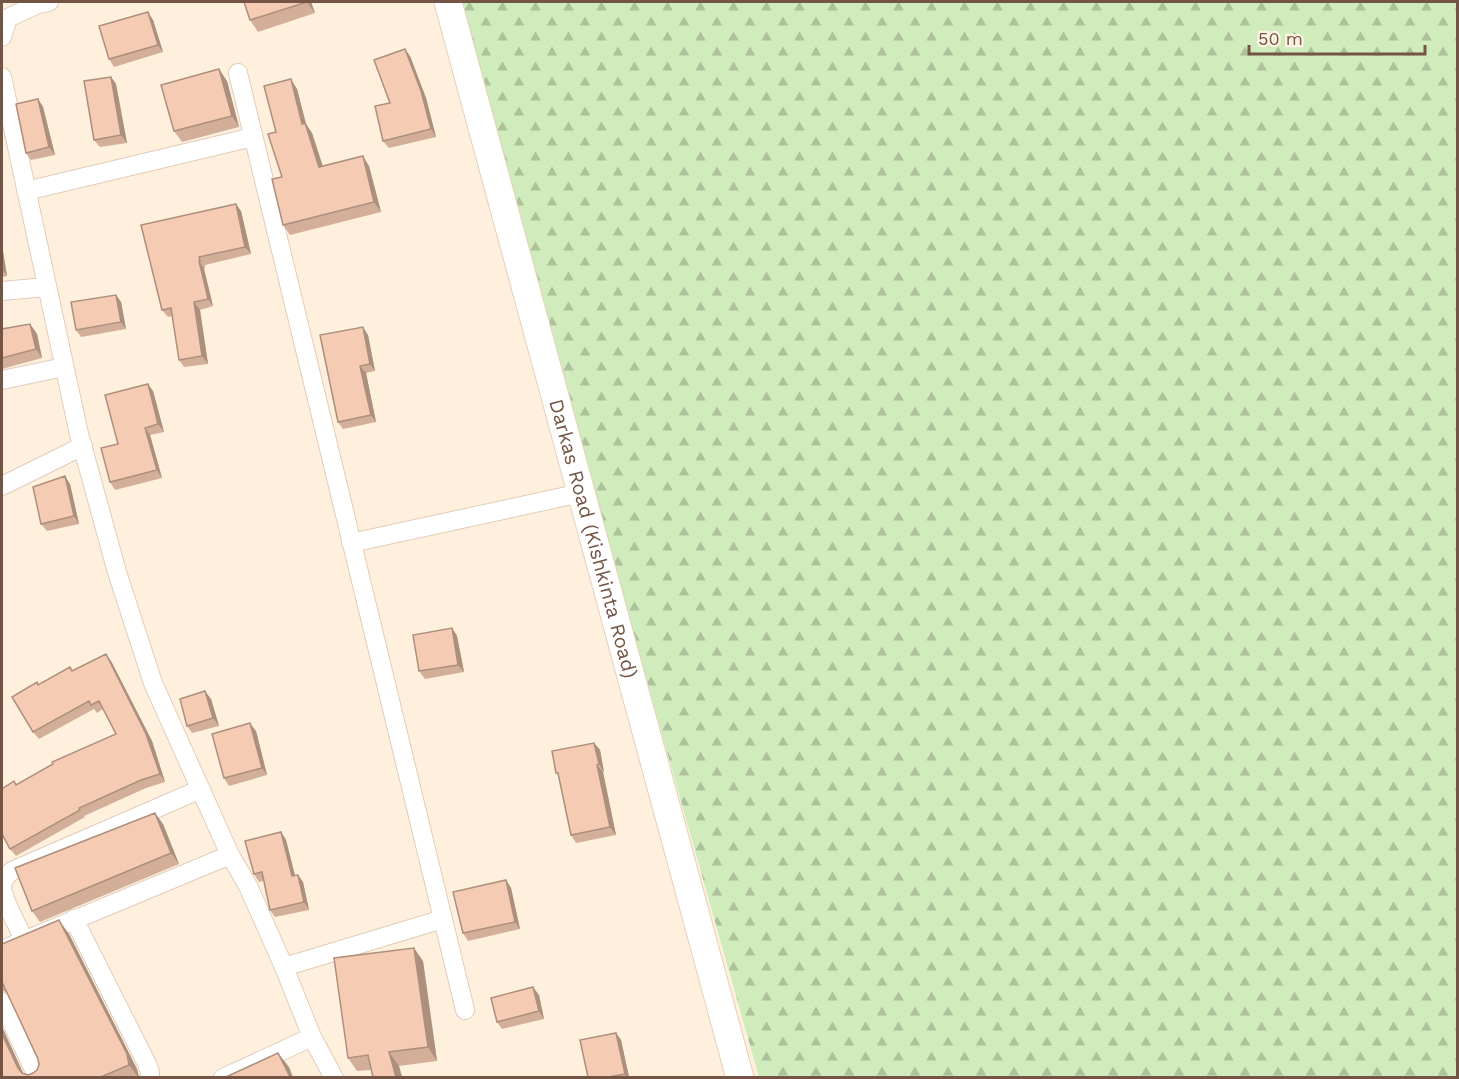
<svg xmlns="http://www.w3.org/2000/svg" width="1459" height="1079" font-family="'Work Sans',sans-serif">
  <style>
    .forest { fill: url(#forest-firs) }
    .lines { fill: none; stroke-linecap: round; stroke-linejoin: round }
    .street-casing { stroke: #e2ccb9; stroke-width: 20 }
    .secondary-casing { stroke: #e9ceb9; stroke-width: 29 }
    .street { stroke: #fff; stroke-width: 18 }
    .secondary { stroke: #fff; stroke-width: 27 }
    .wall { fill: #d3af9a }
    .shaded-wall { fill: #ac8f7d }
    .building { fill: #f5ccb3; stroke: #ac8f7d; stroke-width: 1.5 }
    .labels { text-anchor: middle; dominant-baseline: central; stroke-width: 6; stroke-linejoin: round; paint-order: stroke }
    .street-label { font-size: 20px; fill: #745545; stroke: #fff4e5 }
  </style>
  <defs>
    <pattern id="forest-firs" width="22" height="20" patternUnits="userSpaceOnUse" patternTransform="scale(1.5)"><rect width="22" height="20" fill="#d0ebbc"/><path d="M5 1l3.5 6h-7zM16 11l3.5 6h-7z" fill="#adc19b"/></pattern>
  </defs>
  <rect width="100%" height="100%" fill="#fef0dd"/>
  <path class="forest" d="M455,2H1457V1077H759Z"/>
  <g class="lines">
    <defs>
      <path id="street" d="M2,37L8,18L38,4L49,2
        M238,73L465,1010
        M2,77L79,434L117,572L153,683L230,855L248,886L284,967L312,1037L334,1078
        M26,191L253,137
        M2,291L46,287
        M2,380L64,367
        M2,486L83,446
        M351,543L581,493
        M74,919L147,1064L150,1072V1078
        M24,940C19,928 2,898 2,887C2,880 7,875 12,871L201,789
        M2,950L230,855
        M284,967L443,919
        M2,1002L38,1078
        M223,1078L312,1037"/>
      <g id="secondary">
        <path id="s1" d="M448,2L740,1078"/>
      </g>
    </defs>
    <use href="#street" class="street-casing"/>
    <use href="#secondary" class="secondary-casing"/>
    <use href="#street" class="street"/>
    <use href="#secondary" class="secondary"/>
  </g>
  <path class="wall" d="M244,2H311L315,13L258,32L250,20Z
    M153,20L163,52L114,67L109,59Z
    M410,56L426,98L436,137L389,148L383,141L390,103Z
    M111,77L116,84L127,143L100,147L94,140Z
    M227,81L239,127L182,142L174,131Z
    M297,89L306,124L312,133L323,166H369L381,212L290,235L283,225L282,177L276,132Z
    M38,99L43,107L55,155L31,160L26,153Z
    M241,211L251,254L205,265V268L204,269L213,306L200,310L208,364L184,367L179,360L172,316L168,317L162,310L141,225Z
    M2,245L7,276L2,277Z
    M116,295L121,302L126,329L81,337L76,330Z
    M30,324L37,334L42,358L2,369V329Z
    M368,335L375,371L366,373L376,422L343,429L338,422Z
    M153,391L164,432L150,435L162,478L115,490L110,482L118,444Z
    M70,484L79,524L47,531L41,524Z
    M452,628L457,636L464,672L425,679L419,671Z
    M111,661L152,741L165,782L146,788L84,816L85,817L16,856L10,849L16,785L116,734L103,709L97,713L94,709L39,739L33,732L38,685L73,671Z
    M211,699L219,726L192,733L187,726Z
    M256,731L267,775L229,786L224,778Z
    M594,743L600,750L604,772H603L616,835L576,843L571,835L559,776L556,773Z
    M163,824L179,864L40,922L32,911Z
    M281,832L286,840L295,875H298L303,882L309,910L275,917L270,910L264,881L259,882L254,874Z
    M506,880L511,888L520,929L468,941L463,933Z
    M69,934L137,1069L139,1077H2V1027L23,1073L28,1075L33,1073L37,1070L39,1065L38,1059L7,992L2,991V944Z
    M423,961L437,1061L399,1066L402,1077H373L371,1070L357,1071L348,1058Z
    M539,995L544,1019L502,1029L497,1022Z
    M616,1033L621,1040L629,1077H588Z"/>
  <path class="shaded-wall" d="M307,2H311L315,13Z
    M148,12L153,20L163,52L158,45Z
    M405,49L410,56L426,98L436,137L431,129Z
    M219,69L227,81L239,127L232,116Z
    M111,77L116,84L127,143L121,135Z
    M291,79L297,89L306,124L312,133L326,177L319,167L302,124Z
    M38,99L43,107L55,155L49,147Z
    M363,156L369,166L381,212L374,202Z
    M236,204L241,211L251,254L245,247Z
    M2,245L7,276L2,269Z
    M199,261L204,269L213,306L208,299Z
    M116,295L121,302L126,329L121,322Z
    M194,302L200,310L208,364L202,356Z
    M30,324L37,334L42,358L36,349Z
    M363,327L368,335L375,371L370,364Z
    M360,366L366,373L376,422L371,415Z
    M148,384L153,391L164,432L158,424Z
    M145,428L150,435L162,478L157,470Z
    M65,476L70,484L79,524L74,516Z
    M452,628L457,636L464,672L458,665Z
    M106,654L111,661L152,741L165,782L160,774Z
    M205,691L211,699L219,726L213,718Z
    M250,723L256,731L267,775L262,768Z
    M594,743L600,750L604,772L599,764Z
    M597,765L603,772L616,835L610,827Z
    M155,813L163,824L179,864L171,853Z
    M281,832L286,840L297,884L292,876Z
    M298,875L303,882L309,910L304,902Z
    M506,880L511,888L520,929L515,922Z
    M59,920L69,934L137,1069L139,1077H138L129,1065Z
    M414,948L423,961L437,1061L428,1047Z
    M533,987L539,995L544,1019L539,1011Z
    M2,1027L25,1077L18,1068L2,1034Z
    M616,1033L621,1040L629,1077H627L625,1074Z
    M389,1052L399,1066L402,1077H396Z
    M278,1053L289,1067L293,1077H290Z"/>
  <path class="building" d="M244,2H307L250,20Z
    M148,12L158,45L109,59L99,26Z
    M405,49L421,91L431,129L383,141L375,106L390,103L374,60Z
    M219,69L232,116L174,131L161,85Z
    M111,77L121,135L94,140L84,81Z
    M291,79L302,124L305,123L319,167L363,156L374,202L283,225L272,179L282,177L268,134L276,132L264,86Z
    M38,99L49,147L26,153L16,104Z
    M236,204L245,247L199,257L200,261H199L208,299L194,302L202,356L179,360L171,308L162,310L141,225Z
    M116,295L121,322L76,330L71,302Z
    M30,324L36,349L2,358V329Z
    M363,327L370,364L360,366L371,415L338,422L320,335Z
    M148,384L158,424L145,428L157,470L110,482L101,448L118,444L105,395Z
    M65,476L74,516L41,524L33,487Z
    M452,628L458,665L419,671L413,635Z
    M106,654L146,734L160,774L141,780L79,808L80,810L10,849L2,834V789L14,781L16,785L53,764L52,762L116,734L99,701L91,705L89,701L33,732L12,697L37,682L38,685L70,667L72,671Z
    M205,691L213,718L187,726L180,699Z
    M250,723L262,768L224,778L212,734Z
    M594,743L599,764L597,765L610,827L571,835L558,773H556L552,751Z
    M155,813L171,853L32,911L15,868Z
    M281,832L292,876L298,875L304,902L270,910L262,872L254,874L245,841Z
    M506,880L515,922L463,933L453,892Z
    M59,920L127,1054L129,1065L101,1077H2V1034L18,1068L22,1073L28,1075L33,1073L37,1070L39,1065L38,1059L2,982V944Z
    M414,948L428,1047L389,1052L396,1077H373L368,1055L348,1058L334,958Z
    M533,987L539,1011L497,1022L491,998Z
    M616,1033L625,1074L609,1077H588L580,1040Z
    M278,1053L290,1077H226Z"/>
  <g class="labels">
    <g class="street-label">
      <text stroke="none"><textPath href="#s1" startOffset="556">Darkas Road (Kishkinta Road)</textPath></text>
    </g>
  </g>
  <rect width="1459" height="1079" fill="none" stroke="#745545" stroke-width="6"/>
  <path d="M1249 45v9h176v-9" fill="none" stroke="#745545" stroke-width="3"/>
  <text x="1258" y="45" font-size="18" fill="#745545" stroke="#fff4e5" stroke-width="4.5" paint-order="stroke">50 m</text>
</svg>
